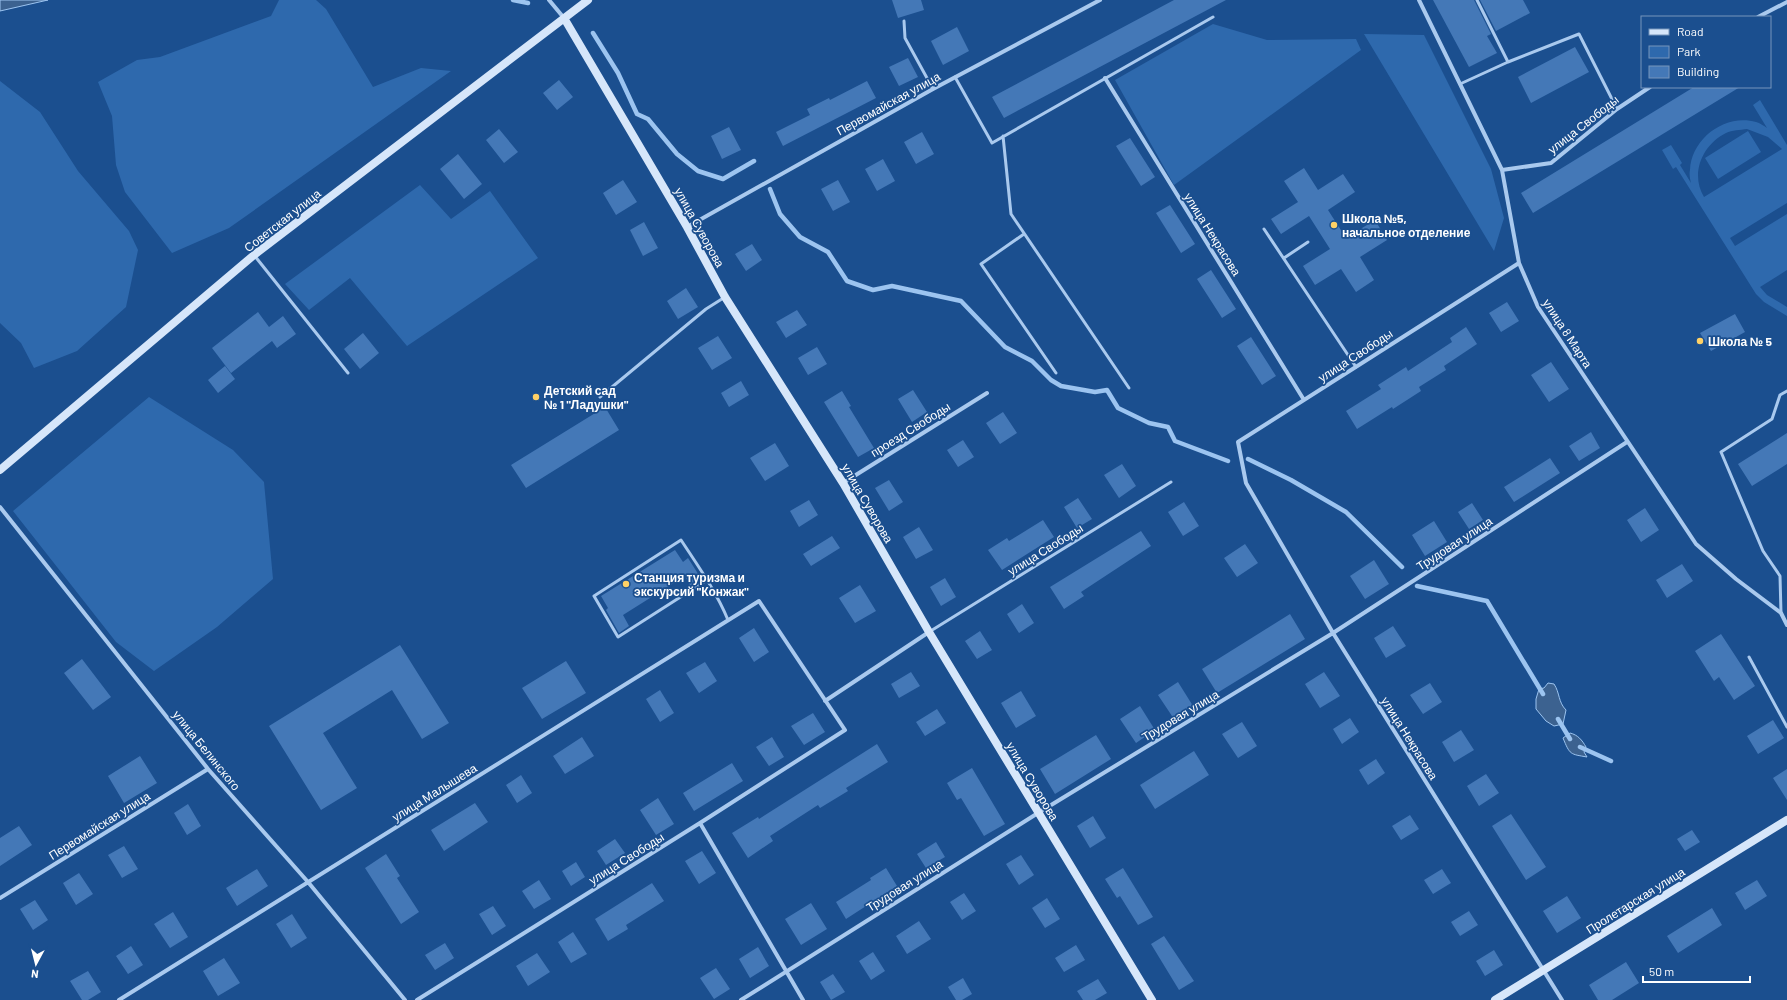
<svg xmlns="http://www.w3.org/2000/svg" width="1787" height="1000" font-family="Barlow,sans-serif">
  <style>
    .green { fill: #2e69ad; fill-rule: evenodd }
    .water { fill: #3c6290; stroke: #9cc4f0 }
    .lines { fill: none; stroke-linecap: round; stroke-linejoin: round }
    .stream { stroke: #9cc4f0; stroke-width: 4.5 }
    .building { fill: #4478b7 }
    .lane { stroke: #a9c9ee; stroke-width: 3 }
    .street { stroke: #a9c9ee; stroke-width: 4 }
    .secondary { stroke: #d6e6fa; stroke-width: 8 }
    .poi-dot { fill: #ffd166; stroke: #1b4f8f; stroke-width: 1.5 }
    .labels { text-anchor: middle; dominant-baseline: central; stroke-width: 3.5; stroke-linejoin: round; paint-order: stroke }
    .street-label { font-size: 12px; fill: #fff; stroke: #1b4f8f }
    .poi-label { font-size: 12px; font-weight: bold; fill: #fff; stroke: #1b4f8f; text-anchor: start }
  </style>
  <rect width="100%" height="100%" fill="#1b4f8f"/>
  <path class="green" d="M279,0H316L326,9L373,87L421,68L451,71L229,228L172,253L125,192L116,165L112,116L98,82L137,60L160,57L271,16Z
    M1213,24L1267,40L1356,39L1361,50L1174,185L1115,80Z
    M1364,34L1424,35L1491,169L1504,218L1494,251Z
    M0,81L40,112L78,171L129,231L138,250L126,307L77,351L34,368L21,343L0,323Z
    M1760,100L1787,145V203L1730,238L1735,246L1787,214V270L1760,287L1767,295L1787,307V316L1764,302L1756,294L1676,167L1673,169L1662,150L1671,145L1682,163L1680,165L1691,183C1690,179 1689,174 1690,170C1691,139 1725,113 1756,122C1760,123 1764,126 1767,128L1753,105ZM1747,129L1768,137L1782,149L1704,197C1690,174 1702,145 1726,133C1732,130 1740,130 1747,129Z
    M1748,131L1761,152L1718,179L1705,158Z
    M420,185L451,219L490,191L538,258L407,346L350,278L309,310L285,284Z
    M149,397L233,450L264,482L273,579L217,627L154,671L116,642L13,511Z"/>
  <path class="water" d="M0,0H48L0,11Z
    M1548,683L1554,684C1560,693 1558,702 1566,710L1563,724L1554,726L1546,721L1536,709V699L1539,689L1544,688Z
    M1570,733C1578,735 1582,740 1586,747L1584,752L1587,757C1570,754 1570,755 1563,738Z"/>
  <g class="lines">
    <path class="stream" d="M513,0L528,3
      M593,33L618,73L637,114L648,119L677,154L698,171L723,179L754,161
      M770,189L780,214L800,237L828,252L847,281L873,290L892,286L961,301L1005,347L1032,361L1051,380L1061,386L1095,392L1107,390L1118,408L1149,423L1168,427L1175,441L1228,461
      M1248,459L1291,480L1346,512L1402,567
      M1417,586L1487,601L1543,694
      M1558,719L1570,739
      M1580,747L1611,761"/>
  </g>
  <path class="building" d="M892,0H921L924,10L898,18Z
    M1174,0H1226L1004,118L992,97Z
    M1433,0H1474L1491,34L1487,36L1497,53L1469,67Z
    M1480,0H1523L1530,13L1496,31Z
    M957,27L969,51L943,65L931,41Z
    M1575,47L1589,72L1531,103L1518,77Z
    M908,58L918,77L899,86L889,67Z
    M559,80L573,97L557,110L543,93Z
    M867,81L876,98L783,146L776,132L810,115L807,109L829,98L830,100Z
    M1694,87H1740L1533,213L1521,193Z
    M729,127L741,150L722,159L711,136Z
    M499,129L518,152L504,163L486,140Z
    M922,132L934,154L916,164L904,142Z
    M1130,138L1155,177L1141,186L1116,146Z
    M458,154L482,184L464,199L440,169Z
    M883,159L895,181L877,191L865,169Z
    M1304,168L1318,190L1343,174L1355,192L1328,210L1346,238L1375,220L1387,240L1360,257L1374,280L1356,292L1341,269L1315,285L1303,266L1330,249L1309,216L1281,234L1271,219L1298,202L1284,181Z
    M623,180L637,202L616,215L603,193Z
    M838,180L850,202L833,211L821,189Z
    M1170,205L1195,244L1181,253L1156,213Z
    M644,222L658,248L643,256L630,230Z
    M752,244L762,260L746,271L735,254Z
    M1211,270L1236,309L1222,318L1197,279Z
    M686,288L698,307L678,319L667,301Z
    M1507,302L1519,321L1501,332L1489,313Z
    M797,310L807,325L786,338L776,322Z
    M258,312L269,327L283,316L296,334L277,348L272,341L231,373L212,348Z
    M1735,314L1745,332L1711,351L1700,333Z
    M1466,327L1477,344L1444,366L1446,370L1419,387L1421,391L1393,409L1392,407L1357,429L1346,411L1381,389L1378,385L1406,367L1408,371L1452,342L1450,338Z
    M363,333L379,353L360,369L344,349Z
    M718,336L732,358L712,370L698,348Z
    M1251,337L1276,376L1262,385L1237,346Z
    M817,347L827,364L808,375L798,358Z
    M1551,362L1569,389L1549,402L1531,375Z
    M225,366L235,379L218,393L208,380Z
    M741,381L749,395L729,407L721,393Z
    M913,390L927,412L912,422L898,399Z
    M842,391L851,406L849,407L874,448L858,457L824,402Z
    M605,407L619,430L526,488L511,465Z
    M1003,412L1017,433L1000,444L986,423Z
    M1591,432L1600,448L1579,461L1569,446Z
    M1787,433V464L1752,486L1738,464Z
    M963,440L974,457L958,467L947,450Z
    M775,443L789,466L765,481L750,458Z
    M1550,458L1560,473L1514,502L1504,487Z
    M1122,464L1136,486L1119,498L1104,475Z
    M889,480L903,502L889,511L875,488Z
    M1078,498L1092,519L1077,528L1064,507Z
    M809,500L818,515L799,527L790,511Z
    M1184,502L1199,526L1183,536L1168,512Z
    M1472,503L1483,520L1469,529L1458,512Z
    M1645,508L1659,530L1641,542L1627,520Z
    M1043,520L1054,537L1002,570L988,550L1007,538L1009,541Z
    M1434,521L1447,542L1425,556L1412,535Z
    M919,527L933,550L916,559L903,537Z
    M1141,531L1151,546L1081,592L1084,596L1064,609L1050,587Z
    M832,536L840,548L811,566L803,554Z
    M1245,544L1258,563L1237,577L1224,558Z
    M675,550L683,562L688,558L702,580L691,587L685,576L623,615L629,626L619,633L606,610L608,608L601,596Z
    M1374,560L1389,584L1365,599L1350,576Z
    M1682,564L1693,581L1667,598L1656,580Z
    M945,578L956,597L941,606L930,587Z
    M860,585L876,611L855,623L839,598Z
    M1022,604L1034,623L1019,633L1007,614Z
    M1290,614L1305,639L1217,693L1202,669Z
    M1393,626L1406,646L1386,658L1374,638Z
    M754,628L769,652L754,662L739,638Z
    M980,631L992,650L977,659L965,641Z
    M1721,634L1755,686L1734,700L1719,677L1714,681L1695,651Z
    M400,645L449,723L422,739L392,690L323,733L357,788L321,810L269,726Z
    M82,659L111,697L93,710L64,673Z
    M566,661L586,693L542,719L522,688Z
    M705,662L717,681L699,693L686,673Z
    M911,672L920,686L899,698L891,684Z
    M1324,672L1340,696L1320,708L1305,684Z
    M1178,682L1193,706L1174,719L1158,695Z
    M1430,683L1442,702L1423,714L1410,695Z
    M660,690L674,713L660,722L646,699Z
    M1021,691L1036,716L1016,728L1001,703Z
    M1140,706L1155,730L1136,743L1120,719Z
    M937,709L946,723L925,736L916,722Z
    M813,713L825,732L804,745L791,726Z
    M1350,718L1359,732L1342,744L1333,729Z
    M1773,720L1784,738L1758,754L1747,736Z
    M1242,722L1257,746L1238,758L1222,734Z
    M1461,730L1474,750L1454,762L1442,742Z
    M1096,735L1111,759L1055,794L1040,769Z
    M582,737L594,756L565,774L553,756Z
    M772,737L784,757L769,766L756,747Z
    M877,744L888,762L846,788L848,791L820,808L818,805L770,836L773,841L748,858L732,833L758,817L759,819Z
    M1194,751L1209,775L1155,809L1140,785Z
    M140,756L157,783L124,803L108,776Z
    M1376,759L1385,773L1368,785L1359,770Z
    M732,763L743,781L694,811L683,793Z
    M972,768L1005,824L984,836L961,798L957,800L947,783Z
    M1787,769V800L1773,778Z
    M1486,774L1499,793L1479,806L1467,786Z
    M521,775L532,793L517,803L506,785Z
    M658,798L674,824L656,835L640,810Z
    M475,803L488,822L444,851L431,830Z
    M188,804L201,826L187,835L174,813Z
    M1511,814L1546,867L1526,880L1492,826Z
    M1410,815L1419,829L1401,840L1392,826Z
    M1093,816L1106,838L1090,848L1077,826Z
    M19,826L32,845L0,866V838Z
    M1692,830L1700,842L1685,851L1677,839Z
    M615,839L625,853L606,865L597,851Z
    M936,842L945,857L926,868L917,854Z
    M124,846L138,869L122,878L108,855Z
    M702,851L716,873L699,884L685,861Z
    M386,854L400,876L397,878L419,912L401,924L365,868Z
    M1021,855L1034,875L1019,885L1006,864Z
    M576,862L585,877L571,886L562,871Z
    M886,868L897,886L846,919L836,902L871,880L870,878Z
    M1123,868L1153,917L1138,925L1120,896L1117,898L1105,879Z
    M257,869L268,886L237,906L226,888Z
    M1442,869L1451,883L1433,894L1424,880Z
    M79,873L93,894L76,905L63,883Z
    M539,880L551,899L534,909L522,891Z
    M1757,880L1767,896L1745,910L1735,893Z
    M652,883L664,901L626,925L628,929L608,941L595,919Z
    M964,893L976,911L962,920L950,902Z
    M1567,896L1581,918L1557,933L1543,911Z
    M1047,898L1060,919L1045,928L1032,908Z
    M35,900L48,920L33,930L20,909Z
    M811,903L827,929L801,945L785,919Z
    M493,906L506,926L492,935L479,914Z
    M1712,908L1722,925L1678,953L1667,936Z
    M1469,911L1478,925L1460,936L1451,922Z
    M173,912L188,937L170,948L154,924Z
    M292,914L307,938L291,948L276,924Z
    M919,921L931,939L907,954L896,936Z
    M573,932L587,954L571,963L558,942Z
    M1164,936L1194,981L1179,990L1151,944Z
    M445,943L454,958L435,970L425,955Z
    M1076,945L1085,960L1064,972L1055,958Z
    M131,946L143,965L128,974L116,956Z
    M758,947L769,966L750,978L739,959Z
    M1494,950L1503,965L1485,976L1476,961Z
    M873,952L885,971L871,980L859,961Z
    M537,953L550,972L528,986L516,966Z
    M224,958L240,983L218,996L203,971Z
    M1626,962L1639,983L1612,1000H1598L1589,985Z
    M716,968L730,989L714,999L700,978Z
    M88,971L101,992L88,1000H82L70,981Z
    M833,974L845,992L831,1000L820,982Z
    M963,978L972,994L962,1000H956L948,987Z
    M1098,979L1107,993L1095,1000H1083L1077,991Z"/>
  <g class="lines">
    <path class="lane" d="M1477,0L1508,62
      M904,21L905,38L933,89
      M955,77L992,143L1213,17
      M1460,84L1508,62L1579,34L1617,109
      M1003,136L1011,214L1129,388
      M1264,229L1356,367
      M1024,234L981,264L1056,373
      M254,255L348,373
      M1284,258L1308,242
      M600,397L706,309L725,297
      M707,580L618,637L594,596L681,540C698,566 716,591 728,620
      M1781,613L1780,576L1763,551L1721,452L1772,419L1780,395L1787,391
      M929,632L1171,482
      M1749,657L1787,727"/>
    <path class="street" d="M549,0L564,18
      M1419,0L1502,170L1519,263L1538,307L1696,544L1736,579L1781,613L1787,625
      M1758,17L1787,2
      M1105,78L1304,400
      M1502,170L1551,163L1617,109L1650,87
      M687,227L933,89L1100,0
      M1519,263L1238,442L1246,483L1333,633L1562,1000
      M843,483L987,393
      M0,507L208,769L308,882L405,1000
      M825,701L929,632
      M700,823L803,1000
      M0,898L208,769
      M119,1000L759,601L845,730L700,823L417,1000
      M741,1000L1038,813L1333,633L1627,442"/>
    <path class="secondary" d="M564,18L687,227L725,297L843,483L929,632L1152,1000
      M0,470L254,255L588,0
      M1495,1000L1787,820"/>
  </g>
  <g class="poi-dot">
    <circle cx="1334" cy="225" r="4"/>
    <circle cx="1700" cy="341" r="4"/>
    <circle cx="536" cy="397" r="4"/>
    <circle cx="626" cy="584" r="4"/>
  </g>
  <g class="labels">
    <g class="street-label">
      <text transform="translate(888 103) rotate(-29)">Первомайская улица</text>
      <text transform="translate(1583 124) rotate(-38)">улица Свободы</text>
      <text transform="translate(282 220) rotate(-38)">Советская улица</text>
      <text transform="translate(700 227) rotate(61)">улица Суворова</text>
      <text transform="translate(1213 234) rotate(58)">улица Некрасова</text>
      <text transform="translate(1568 333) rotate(57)">улица 8 Марта</text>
      <text transform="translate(1355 355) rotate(-33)">улица Свободы</text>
      <text transform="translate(910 429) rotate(-32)">проезд Свободы</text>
      <text transform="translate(868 503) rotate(60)">улица Суворова</text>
      <text transform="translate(1454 543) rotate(-33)">Трудовая улица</text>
      <text transform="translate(1045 549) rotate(-32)">улица Свободы</text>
      <text transform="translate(1180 715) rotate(-31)">Трудовая улица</text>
      <text transform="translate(1410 738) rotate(58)">улица Некрасова</text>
      <text transform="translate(207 750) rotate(51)">улица Белинского</text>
      <text transform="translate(1033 781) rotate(59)">улица Суворова</text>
      <text transform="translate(434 792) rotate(-32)">улица Малышева</text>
      <text transform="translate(99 825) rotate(-32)">Первомайская улица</text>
      <text transform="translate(626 858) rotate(-32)">улица Свободы</text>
      <text transform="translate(904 885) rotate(-32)">Трудовая улица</text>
      <text transform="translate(1635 900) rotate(-32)">Пролетарская улица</text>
    </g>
    <g class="poi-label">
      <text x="1342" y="218">Школа №5,<tspan x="1342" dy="14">начальное отделение</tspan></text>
      <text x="1708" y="341">Школа № 5</text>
      <text x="544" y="390">Детский сад<tspan x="544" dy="14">№ 1 "Ладушки"</tspan></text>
      <text x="634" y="577">Станция туризма и<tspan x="634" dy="14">экскурсий "Конжак"</tspan></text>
    </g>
  </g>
  <rect x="1641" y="16" width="130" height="72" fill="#1b4f8f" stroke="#7695bc"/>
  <rect x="1649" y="29" width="20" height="6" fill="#d6e6fa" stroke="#7695bc"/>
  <text x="1677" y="36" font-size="12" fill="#ffffff">Road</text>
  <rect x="1649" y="46" width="20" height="12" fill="#2e69ad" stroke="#7695bc"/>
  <text x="1677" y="56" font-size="12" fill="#ffffff">Park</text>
  <rect x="1649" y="66" width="20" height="12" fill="#4478b7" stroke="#7695bc"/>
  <text x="1677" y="76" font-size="12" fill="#ffffff">Building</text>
  <g transform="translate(36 964) rotate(187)" stroke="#1b4f8f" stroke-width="3" paint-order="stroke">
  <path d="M0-3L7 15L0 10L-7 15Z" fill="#ffffff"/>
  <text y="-6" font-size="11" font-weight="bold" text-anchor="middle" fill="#ffffff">N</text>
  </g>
  <path d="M1643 976v6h107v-6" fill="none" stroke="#ffffff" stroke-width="2"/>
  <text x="1649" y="976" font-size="12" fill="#ffffff" stroke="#1b4f8f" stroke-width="3" paint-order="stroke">50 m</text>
</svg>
